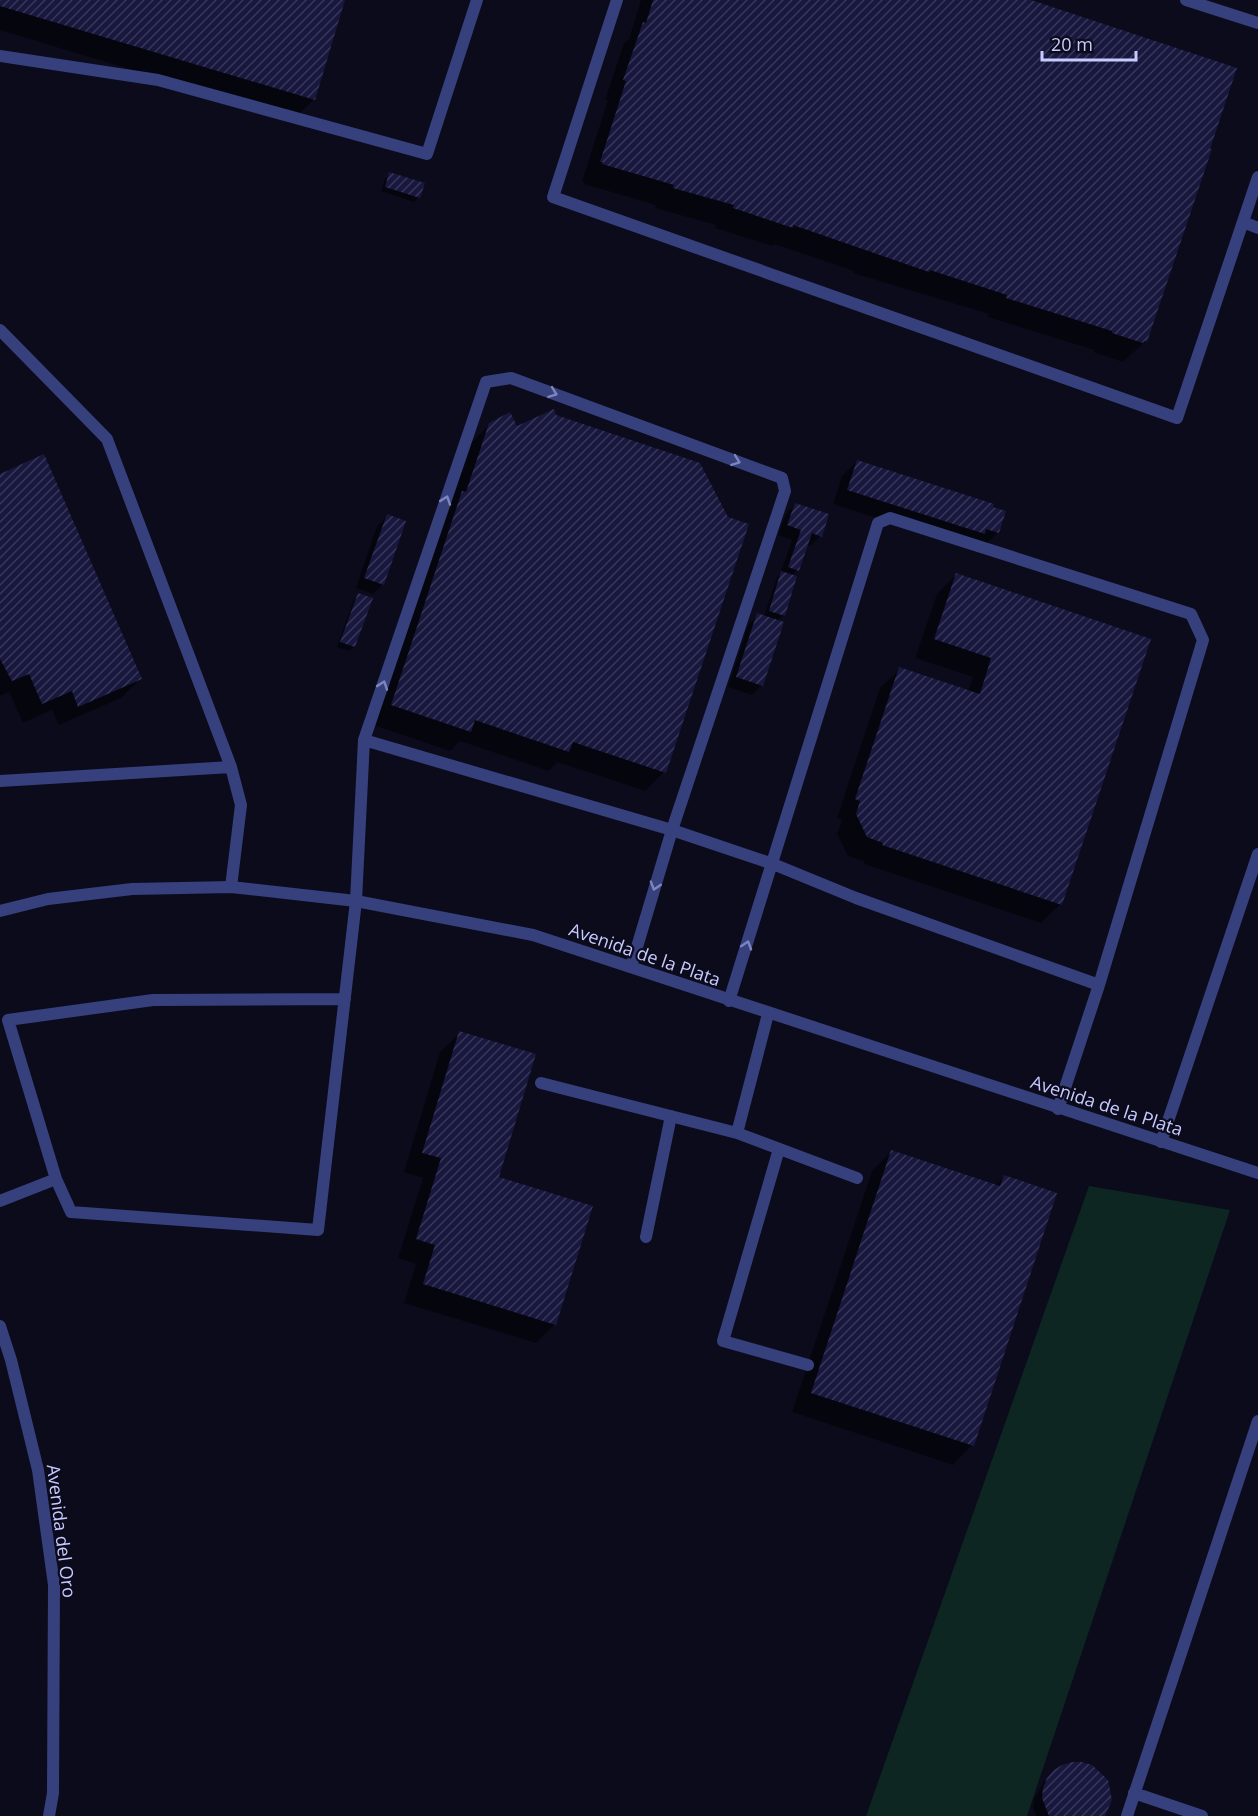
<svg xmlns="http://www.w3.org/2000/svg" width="1258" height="1816" font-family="'Open Sans',sans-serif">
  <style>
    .green { fill: #0e2621 }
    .shadow { fill: #0007 }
    .building { fill: url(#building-hatch) }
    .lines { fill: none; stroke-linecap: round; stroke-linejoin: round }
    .service { stroke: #36407c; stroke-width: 12 }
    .tertiary { stroke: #36407c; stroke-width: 12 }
    .oneway { stroke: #7e85be }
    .labels { text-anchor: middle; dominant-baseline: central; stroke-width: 4.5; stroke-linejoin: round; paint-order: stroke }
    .street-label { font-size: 18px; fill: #c7caff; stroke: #0b0b1c }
  </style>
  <defs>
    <pattern id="building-hatch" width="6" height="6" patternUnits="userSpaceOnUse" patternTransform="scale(1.5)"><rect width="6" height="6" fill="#18173d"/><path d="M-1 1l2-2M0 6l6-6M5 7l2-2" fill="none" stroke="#38375a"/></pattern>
  </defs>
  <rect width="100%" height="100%" fill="#0b0b1c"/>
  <path class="green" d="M1089,1186L1230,1210L1027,1816H866Z"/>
  <path class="shadow" d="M0,0H343L313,100L294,119L0,30Z
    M641,0H1026L1146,341L1123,362L1093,352L1094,350L988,317L989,314L853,273L854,271L774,244L772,246L715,228L716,225L655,208L656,205L584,184V182L582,181L608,100H605L624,43L629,39Z
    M390,174L419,197L414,202L381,191L385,179Z
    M490,424L664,772L645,791L557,762L549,771L460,741L450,751L373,725L470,444Z
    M857,461L998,532L983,547L969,548L833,504L842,476Z
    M0,475L140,679L121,698L59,725L52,710L23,723L9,692L0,696Z
    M795,504L820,536L811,546L806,544L797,570L792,576L784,615L777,621L762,685L752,695L728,687L748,625L758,615L764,617L777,577L780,574L792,540L778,535L786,514Z
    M387,516L383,584L373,594L356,588L377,526Z
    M956,575L1149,640L1061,904L1041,923L864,864L865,862L848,856L837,834L842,820L837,818L880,688L900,669L968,692L973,677L915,658L937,594Z
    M359,594L371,599L354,647L349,651L337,647L354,599Z
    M460,1033L497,1178L555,1324L536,1343L404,1303L416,1264L398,1258L423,1178L404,1172L440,1052Z
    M891,1152L995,1186L1004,1177L972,1445L953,1465L792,1412L872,1171Z
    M1055,1771L1103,1816H1036L1033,1808L1034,1799L1044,1782Z"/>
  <path class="building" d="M0,0H345L315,100L0,6Z
    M653,0H1031L1237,68L1210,149H1212L1147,342L1144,341L1143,343L1112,333V331L1006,298L1007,295L930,270L929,272L793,225V228L733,208L734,205L673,188L674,185L602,164L603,162H600L626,81L623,80L643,22L646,23Z
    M389,172L425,183L420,198L385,187Z
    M554,409L556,415L700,463L728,517L749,524L666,773L573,742L569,752L475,720L471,732L391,705L462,491L466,492L489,423L510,412L517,426Z
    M44,454L142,679L78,707L72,691L42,704L29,674L12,681L0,659V474Z
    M857,460L994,504L993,507L1006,511L999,533L986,529L985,534L847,490Z
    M795,503L829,514L822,537L812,533L799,571L788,567L801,530L787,525Z
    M387,514L406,521L384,585L364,578Z
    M781,571L797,576L785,616L769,611Z
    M956,573L1151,639L1062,905L882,845L883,843L867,837L856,814L860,801L855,799L899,667L980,694L991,658L934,639Z
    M358,593L373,598L355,647L340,642Z
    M757,613L784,622L763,686L736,677Z
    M459,1031L536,1054L499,1177L593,1206L556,1325L423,1284L435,1245L416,1239L441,1158L422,1153Z
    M891,1150L1000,1186L1004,1175L1057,1193L974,1446L811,1393Z
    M1072,1762H1082L1092,1765L1108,1780L1112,1800L1105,1816H1049L1042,1798L1043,1788L1047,1778L1054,1770L1062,1765Z"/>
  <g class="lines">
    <path class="service" d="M617,0L553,197L1177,418L1258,177
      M1186,0L1258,23
      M0,56L158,80L427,154L477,0
      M1243,222L1258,228
      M0,330L107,439L231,767L0,781
      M364,740L486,382L511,378L782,478L785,491L672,830L631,967
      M231,887L241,805L231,767
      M729,1001L878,523L890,518L1191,614L1203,640L1099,985
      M541,1083L737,1133L768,1014
      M737,1133L857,1178
      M1161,1142L1258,854
      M779,1149L723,1341L808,1365
      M56,1179L8,1020L153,1000L345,999
      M0,1201L56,1179L71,1212L318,1230L356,901L364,740L672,830L773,864L856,898L1099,985L1058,1109
      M646,1237L671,1116
      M1134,1793L1202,1816
      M1127,1816L1258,1421"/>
    <path class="tertiary" d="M0,911L48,899L132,889L231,887L356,901L533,935L1258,1173
      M0,1326L11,1360L38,1470L54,1585L53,1793L49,1816"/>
  </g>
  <defs><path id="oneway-chevron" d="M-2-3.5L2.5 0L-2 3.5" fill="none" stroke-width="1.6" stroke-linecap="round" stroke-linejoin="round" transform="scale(1.5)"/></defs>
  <g class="oneway">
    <use href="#oneway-chevron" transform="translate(553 393) rotate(20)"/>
    <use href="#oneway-chevron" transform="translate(736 461) rotate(20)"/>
    <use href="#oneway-chevron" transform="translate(446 500) rotate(-71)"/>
    <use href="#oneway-chevron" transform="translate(383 685) rotate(-71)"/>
    <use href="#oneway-chevron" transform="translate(655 886) rotate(107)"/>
    <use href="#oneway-chevron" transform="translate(747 945) rotate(-72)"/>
  </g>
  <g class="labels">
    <g class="street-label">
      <text transform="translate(645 954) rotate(19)">Avenida de la Plata</text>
      <text transform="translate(1107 1105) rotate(18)">Avenida de la Plata</text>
      <text transform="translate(62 1531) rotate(83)">Avenida del Oro</text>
    </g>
  </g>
  <path d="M1042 51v9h94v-9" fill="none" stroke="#c7caff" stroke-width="3"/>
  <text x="1051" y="51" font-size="18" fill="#c7caff" stroke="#0b0b1c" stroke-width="4.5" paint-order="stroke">20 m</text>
</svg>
